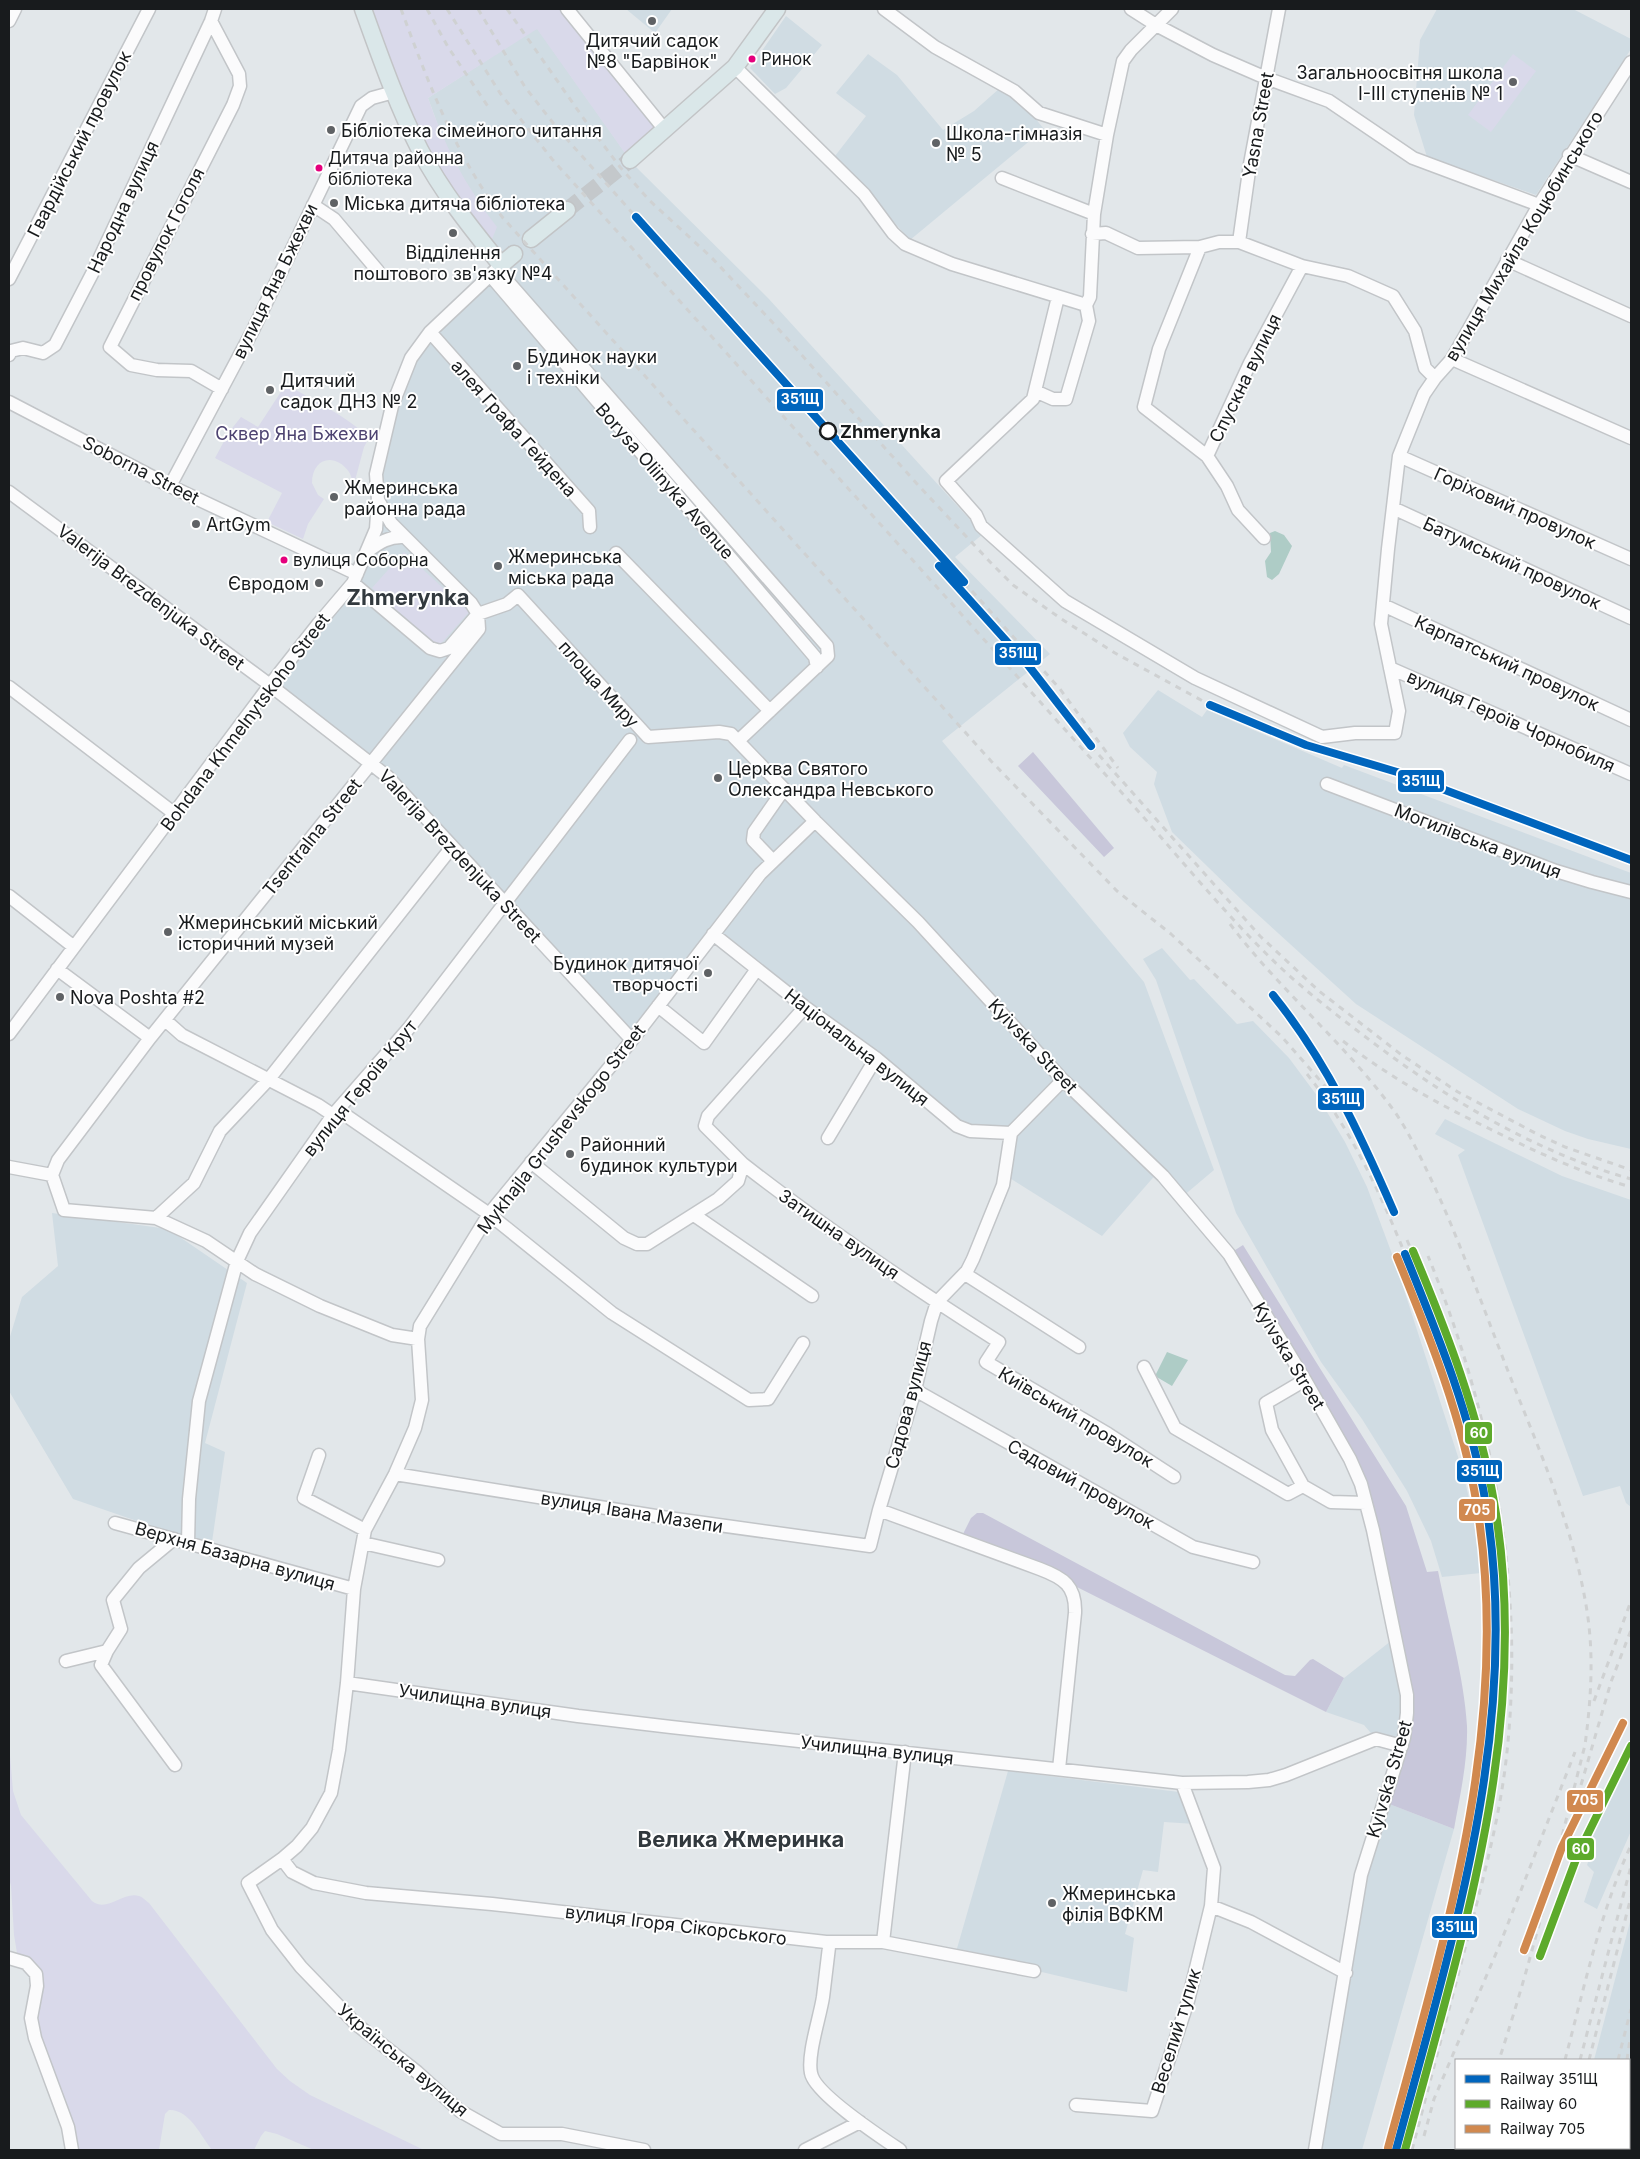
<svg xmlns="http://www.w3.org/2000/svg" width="1640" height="2159" font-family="Inter,sans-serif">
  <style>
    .built { fill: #d0dce3 }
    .green { fill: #d9d9ea }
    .forest { fill: #c8c7da }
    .water { fill: #aeccc6 }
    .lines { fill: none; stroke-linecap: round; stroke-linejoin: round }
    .major-tunnel { stroke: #c4c8cb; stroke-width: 16; stroke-dasharray: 16 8; stroke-linecap: butt }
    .minor-casing { stroke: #c2c5c8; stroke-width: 15 }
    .major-casing { stroke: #c2c4c6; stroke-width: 19 }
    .minor { stroke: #fbfbfc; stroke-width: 12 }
    .major { stroke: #dae7e9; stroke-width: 16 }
    .rail { stroke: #cfd1d2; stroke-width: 3; stroke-dasharray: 6 6; stroke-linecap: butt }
    .rail-1-casing { stroke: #fff; stroke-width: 11 }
    .rail-2-casing { stroke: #fff; stroke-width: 11 }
    .rail-3-casing { stroke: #fff; stroke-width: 11 }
    .rail-1 { stroke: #0065bd; stroke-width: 8 }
    .rail-2 { stroke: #5daa2b; stroke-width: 8 }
    .rail-3 { stroke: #d1894f; stroke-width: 8 }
    .poi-dot { fill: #5f6265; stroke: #fff; stroke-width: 2 }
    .bus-dot { fill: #e5007d; stroke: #fff; stroke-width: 2 }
    .stop-dot { fill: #fff; stroke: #181b1d; stroke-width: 2.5 }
    .labels { text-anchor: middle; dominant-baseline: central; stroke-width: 4; stroke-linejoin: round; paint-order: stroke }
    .bus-label { font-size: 17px; fill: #181b1d; stroke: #fff; text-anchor: start }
    .poi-label { font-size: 18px; fill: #181b1d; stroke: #fff; text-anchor: start }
    .street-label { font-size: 18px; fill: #181b1d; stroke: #fff }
    .stop-label { font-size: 18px; font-weight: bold; fill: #181b1d; stroke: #fff; text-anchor: start }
    .park-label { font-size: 18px; fill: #4d4371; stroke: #fff }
    .district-label { font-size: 22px; font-weight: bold; fill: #32393e; stroke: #fff }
    .line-badge { stroke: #fff; stroke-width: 2 }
    .badge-label { font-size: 14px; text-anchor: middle; font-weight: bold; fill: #fff }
  </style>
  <rect width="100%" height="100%" fill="#e2e7ea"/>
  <path class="built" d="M626,9H672L655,33Z
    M1437,9H1573L1631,39V49L1536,195L1427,157L1414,115L1420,40Z
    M786,16L822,45L786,88L775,94L750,68Z
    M537,28L633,164L768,298L983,534L955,557L1050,654L942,741L1144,982L1214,1170L1182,1197L1158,1172L1102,1236L1005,1175L1011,1133L970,1131L713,934L632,1040L388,777L270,685L319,623L368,551L376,474L411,358L501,265L488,249L484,210L463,178L443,139L428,98Z
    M868,54L897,75L943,130L974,111L1000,88L1020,100L1044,129L910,240L835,156L866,116L836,93Z
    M1158,690L1202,717L1207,710L1342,768L1344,765L1631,873V1149L1588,1139L1565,1131L1518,1109L1356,1004L1244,902L1172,832L1154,784L1157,772L1130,747L1123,733Z
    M1162,948L1190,980L1194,979L1237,1024L1253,1021L1289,1058L1318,1097L1345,1142L1367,1187L1395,1262L1462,1469L1473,1515L1481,1573L1442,1577L1431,1541L1407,1491L1362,1419L1321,1362L1236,1213L1156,980L1143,959Z
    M1445,1119L1562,1176L1631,1200V1507L1626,1503L1620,1486L1583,1496L1458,1155L1465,1150L1435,1134Z
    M52,1213L168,1229L247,1283L205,1443L225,1452L212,1542L166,1531L73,1499L9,1391V1340L22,1297L58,1266Z
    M1396,1637L1405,1675L1402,1746L1376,1739L1364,1725L1326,1712L1344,1678Z
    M1631,1754V1831L1597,1909L1584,1902L1594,1872L1587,1865L1596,1839L1592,1836Z
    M1008,1771L1179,1792L1195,1824L1164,1822L1158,1872L1143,1870L1125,1934L1134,1938L1127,1992L956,1952Z
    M1384,1802L1454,1829L1362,2150H1315L1361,1875Z
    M1631,1918V2150H1571V2148H1629V2060H1594Z"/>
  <path class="green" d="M363,9H567L665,130L627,156L537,29L428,98C444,145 466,187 497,227L488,249L441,187Z
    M1513,54L1536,71L1491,132L1468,115Z
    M286,384C313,401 346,415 369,438L364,447L353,488C352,483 352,476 349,472C335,452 312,458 312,483L318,495L324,499L308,524L303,539L267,522L282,493L215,458L229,432L241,417L258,427Z
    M404,552L469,612L438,647L372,588Z
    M9,1744L13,1791L21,1815L92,1901C107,1913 123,1891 139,1896C143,1897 146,1901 149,1903L277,2069L290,2081L310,2095L424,2150H314L277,2134L265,2131L261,2136L254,2150H212C201,2136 189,2109 169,2110L165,2114L159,2150H72L35,2038L37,1986L18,1959L14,1935L11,1886L9,1878Z"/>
  <path class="forest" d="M1033,752L1114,848L1104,857L1018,766Z
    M1243,1245L1406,1506L1427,1572L1438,1571C1448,1621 1464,1676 1467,1726C1468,1761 1460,1795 1454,1829L1384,1802L1407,1713L1361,1484L1229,1254Z
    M977,1513H983L1285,1675L1295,1676L1310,1660L1313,1659L1344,1678L1326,1712L1051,1574L960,1540L971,1518Z"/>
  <path class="water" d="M1275,531L1284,535L1292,546L1279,574L1272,580L1267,577L1265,561L1271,552L1270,533Z
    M1167,1352L1188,1360L1172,1386L1155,1376Z"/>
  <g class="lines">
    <path class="major-tunnel" d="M567,210L630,160"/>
    <defs>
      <path id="minor" d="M567,9L665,130
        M884,9L935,47L1014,91L1039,113L1107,135
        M1131,9L1156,25L1213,55L1266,78L1329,101L1413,158L1539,205
        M9,21L15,9
        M211,21L239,74L240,86L233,105L110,347L131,365L157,370L191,371L222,389
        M735,67L864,194L893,233L905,244L952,264L1086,305
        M1569,155L1631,182
        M1002,178L1094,214
        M313,205L334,219L378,271
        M1092,234L1106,233L1138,248L1200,247L1219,242H1239L1302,266L1348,276L1393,296L1415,331L1425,368L1435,378
        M1239,242L1250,164L1279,9
        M1200,247L1159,349L1144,407L1207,456
        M1507,260L1631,316
        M497,269L827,646L828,656L738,741
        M490,275L815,657L817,667
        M9,279L149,9
        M1058,297L1033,399L946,481L976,515L981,526L1065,601L1195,678L1322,737L1355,733H1395L1399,711L1381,624L1388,549L1399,456L1424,394L1435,378L1452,359L1539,205L1631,62
        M430,332L589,511L590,527
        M9,355L11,351L23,348L43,353L55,345L94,270L211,21L215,9
        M1452,359L1631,438
        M1035,391L1053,399H1066L1089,321L1086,305L1090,297L1094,214L1107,135L1123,61L1131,50L1172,9
        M9,402L170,486L357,574
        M1399,456L1631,559
        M170,486L253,330L361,106L372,98L394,92
        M9,492L266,682L388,777L632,1040
        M378,500L391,523L471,603L478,614L479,629L150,1038L58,1160L52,1175L64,1210L156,1218L206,1241L255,1274L320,1306L392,1335L418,1339
        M1393,508L1631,618
        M1264,538L1238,510L1227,486L1207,456L1250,363L1302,266
        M368,551C379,543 389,536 404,537
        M616,553L770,711
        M353,583L430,648L440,651L449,648L478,614L507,604L518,595L648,737L719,732L731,734L815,821L918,922L1063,1080L1163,1176L1229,1254L1305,1380L1350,1459L1361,1484L1373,1530L1407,1695V1713L1404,1738L1361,1875L1315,2150
        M1383,605L1631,720
        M1390,668L1631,774
        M9,687L175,814
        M1327,784L1556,871L1592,882L1631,892
        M773,861L753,840L754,832L784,789
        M9,896L74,947
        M713,934L805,1007L876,1058L957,1126L970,1131L1011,1133
        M57,969L150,1038
        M658,1006L704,1043L757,969
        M165,1020L182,1035L318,1105L333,1115
        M9,1034L270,685L319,623L353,583L376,529L378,500L376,474L392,406L411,358L430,332L501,265
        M338,1110L489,1214L612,1313L749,1400L768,1399L803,1343
        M828,1138L876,1058
        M531,1162L624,1238L637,1244H647L718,1199L738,1181L743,1164L705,1126L708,1116L805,1007
        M743,1164C825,1228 911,1286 999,1342L986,1362L1108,1434L1174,1477
        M9,1167L52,1175
        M694,1215L812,1296
        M156,1218L194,1183L220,1131L269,1079L452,847
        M965,1274L1079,1347
        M1144,1367L1175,1428L1288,1494L1303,1486
        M1305,1380L1266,1403L1272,1430L1303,1486L1331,1502L1366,1503
        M915,1390L1193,1547L1253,1562
        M319,1455L304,1498L365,1530
        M395,1474L668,1518L870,1546L879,1510L915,1390L931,1321L937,1302L967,1271L973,1259L1003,1185L1011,1133L1063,1080
        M879,1510L1040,1569C1064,1578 1076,1586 1075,1613L1059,1769
        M115,1523L354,1589
        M174,1539L139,1568L113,1600L121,1629L107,1651L101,1665L175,1765
        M188,1543L189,1499L199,1401L237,1261L250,1233L333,1115L409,1028L630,740
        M363,1543L438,1560
        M66,1661L107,1651
        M347,1683L578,1716L671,1727L1182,1783L1248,1782L1269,1780L1286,1775L1376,1739L1402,1746
        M282,1859L292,1872L314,1883L366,1893L492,1904L826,1942L829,1947C827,1964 825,1980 823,1997C820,2017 807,2055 811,2073C814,2093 882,2138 900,2150
        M1211,1906L1251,1922L1346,1973
        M826,1942H883L905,1752
        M883,1942L1034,1971
        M9,1958L26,1963L36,1974L37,1986L31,2018L35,2038L68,2127L72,2150
        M1076,2105L1152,2111L1188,2001L1211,1906L1214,1868L1182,1783
        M644,2150L562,2134H501L460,2111L417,2072L356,2024L301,1967L272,1930L248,1883L282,1859L297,1846L312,1828L331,1793L339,1750L347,1683L354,1589L365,1530L395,1474L415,1428L422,1400L418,1339L420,1326L489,1214L632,1040L760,874L815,821
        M805,2150L860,2122"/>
      <path id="major" d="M363,9C380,56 397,105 420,150C442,192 471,228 501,265L514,254
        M630,160L735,67L777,9
        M531,239L567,210"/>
    </defs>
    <use href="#minor" class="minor-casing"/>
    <use href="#major" class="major-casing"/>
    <use href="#minor" class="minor"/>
    <use href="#major" class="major"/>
    <path class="rail" d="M401,9C428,82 455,155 503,218L991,761L1117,891L1171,934L1282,1037L1331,1093L1366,1148
      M427,9L448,47L489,108
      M447,9L500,93L552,159L1131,803C1180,858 1227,917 1281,968C1307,992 1335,1014 1363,1035C1444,1097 1532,1151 1631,1179
      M478,9L525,87L557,128L636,217
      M507,9L584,119L620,167L649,200L711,257L774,324L918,485L992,564L1013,585L1060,618L1115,653L1210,705
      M964,582L1060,689L1118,768
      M1091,746L1260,936L1319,991L1403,1056L1458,1092L1537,1134L1565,1147L1631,1170
      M1230,924C1278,988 1341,1040 1389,1104C1406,1126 1418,1152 1430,1177C1457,1234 1478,1294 1501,1353C1533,1437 1573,1521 1587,1611C1594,1656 1591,1700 1585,1745C1558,1851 1533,1957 1499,2060
      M1343,1041C1389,1077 1438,1104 1490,1129C1536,1152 1582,1173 1631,1187
      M1307,1074C1350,1128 1379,1190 1405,1254
      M1407,1240L1434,1304L1460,1375
      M1594,1701L1631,1601
      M1581,1785L1611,1682L1631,1630
      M1565,2060C1584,1988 1600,1913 1631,1845
      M1580,2060L1631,1866
      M1589,2060L1631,1897
      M1618,2060L1631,2009
      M1627,2060L1630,2039
      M1424,2136L1434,2099L1500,1944L1575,1752
      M1412,2150C1430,2082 1448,2013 1466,1945C1481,1887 1497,1829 1505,1769C1527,1594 1494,1418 1428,1256
      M1474,2150L1475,2148
      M1541,2150L1542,2148
      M1557,2150V2148
      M1566,2150L1567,2148
      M1593,2150L1594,2148
      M1612,2150L1613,2148"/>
    <defs>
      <path id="rail-1" d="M636,217L964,582
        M939,566L1028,665L1091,746
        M1210,705L1306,745L1397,772L1631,860
        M1273,995C1327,1062 1360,1134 1394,1212
        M1396,2150C1452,1940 1522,1724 1486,1505C1472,1418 1438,1335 1405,1254"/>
      <path id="rail-2" d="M1540,1956L1578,1854L1631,1746
        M1405,2150C1461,1940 1533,1722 1494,1502C1479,1415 1447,1332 1413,1251"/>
      <path id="rail-3" d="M1524,1950L1562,1847L1623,1723
        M1388,2148C1444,1939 1513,1725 1477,1506C1463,1420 1430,1337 1397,1257"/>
    </defs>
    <use href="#rail-1" class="rail-1-casing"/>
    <use href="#rail-2" class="rail-2-casing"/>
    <use href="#rail-3" class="rail-3-casing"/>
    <use href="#rail-1" class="rail-1"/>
    <use href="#rail-2" class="rail-2"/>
    <use href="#rail-3" class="rail-3"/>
  </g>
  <g class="poi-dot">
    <circle cx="652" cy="21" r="5"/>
    <circle cx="1513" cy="82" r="5"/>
    <circle cx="331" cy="130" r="5"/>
    <circle cx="936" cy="143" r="5"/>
    <circle cx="334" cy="203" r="5"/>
    <circle cx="453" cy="233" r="5"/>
    <circle cx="517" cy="366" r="5"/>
    <circle cx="270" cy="390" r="5"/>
    <circle cx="334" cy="497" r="5"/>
    <circle cx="196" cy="524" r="5"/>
    <circle cx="498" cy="566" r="5"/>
    <circle cx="319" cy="583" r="5"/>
    <circle cx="718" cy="778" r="5"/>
    <circle cx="168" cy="932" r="5"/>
    <circle cx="708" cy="973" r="5"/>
    <circle cx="60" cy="997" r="5"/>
    <circle cx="570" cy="1154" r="5"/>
    <circle cx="1052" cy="1903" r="5"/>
  </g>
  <g class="bus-dot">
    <circle cx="752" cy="59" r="4.5"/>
    <circle cx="319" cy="168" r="4.5"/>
    <circle cx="284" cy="560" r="4.5"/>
  </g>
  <circle class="stop-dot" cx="828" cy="431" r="8"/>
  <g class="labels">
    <g class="bus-label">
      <text x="761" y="59">Ринок</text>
      <text x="328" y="158">Дитяча районна<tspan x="328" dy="21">бібліотека</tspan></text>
      <text x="293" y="560">вулиця Соборна</text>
    </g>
    <g class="poi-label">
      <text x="652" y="40" text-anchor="middle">Дитячий садок<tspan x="652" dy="21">№8 "Барвінок"</tspan></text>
      <text x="1503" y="72" text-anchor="end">Загальноосвітня школа<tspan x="1503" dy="21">І-ІІІ ступенів № 1</tspan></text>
      <text x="341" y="130">Бібліотека сімейного читання</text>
      <text x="946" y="133">Школа-гімназія<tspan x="946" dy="21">№ 5</tspan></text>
      <text x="344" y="203">Міська дитяча бібліотека</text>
      <text x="453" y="252" text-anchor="middle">Відділення<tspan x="453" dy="21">поштового зв'язку №4</tspan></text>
      <text x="527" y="356">Будинок науки<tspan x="527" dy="21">і техніки</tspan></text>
      <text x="280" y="380">Дитячий<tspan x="280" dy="21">садок ДНЗ № 2</tspan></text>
      <text x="344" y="487">Жмеринська<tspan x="344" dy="21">районна рада</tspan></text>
      <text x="206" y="524">ArtGym</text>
      <text x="508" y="556">Жмеринська<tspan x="508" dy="21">міська рада</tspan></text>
      <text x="309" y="583" text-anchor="end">Євродом</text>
      <text x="728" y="768">Церква Святого<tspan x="728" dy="21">Олександра Невського</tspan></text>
      <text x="178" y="922">Жмеринський міський<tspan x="178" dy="21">історичний музей</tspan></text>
      <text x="698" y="963" text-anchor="end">Будинок дитячої<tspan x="698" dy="21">творчості</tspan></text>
      <text x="70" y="997">Nova Poshta #2</text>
      <text x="580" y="1144">Районний<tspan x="580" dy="21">будинок культури</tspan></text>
      <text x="1062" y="1893">Жмеринська<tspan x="1062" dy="21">філія ВФКМ</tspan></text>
    </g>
    <g class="street-label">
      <text transform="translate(1258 125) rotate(-80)">Yasna Street</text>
      <text transform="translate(79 144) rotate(-63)">Гвардійський провулок</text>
      <text transform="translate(123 207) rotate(-65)">Народна вулиця</text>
      <text transform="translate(166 234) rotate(-63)">провулок Гоголя</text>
      <text transform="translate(1524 236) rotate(-59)">вулиця Михайла Коцюбинського</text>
      <text transform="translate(275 281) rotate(-64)">вулиця Яна Бжехви</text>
      <text transform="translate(1245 378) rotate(-64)">Спускна вулиця</text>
      <text transform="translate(514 428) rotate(48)">алея Графа Гейдена</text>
      <text transform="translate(141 470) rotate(27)">Soborna Street</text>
      <text transform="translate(665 481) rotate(49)">Borysa Oliinyka Avenue</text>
      <text transform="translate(1515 508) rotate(24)">Горіховий провулок</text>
      <text transform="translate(1512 563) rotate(25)">Батумський провулок</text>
      <text transform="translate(151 597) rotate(37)">Valerija Brezdenjuka Street</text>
      <text transform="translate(1507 663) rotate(25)">Карпатський провулок</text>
      <text transform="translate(599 684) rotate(48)">площа Миру</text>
      <text transform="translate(1511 721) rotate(24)">вулиця Героїв Чорнобиля</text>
      <text transform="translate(245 722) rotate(-53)">Bohdana Khmelnytskoho Street</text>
      <text transform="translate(312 837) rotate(-51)">Tsentralna Street</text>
      <text transform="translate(1478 841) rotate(21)">Могилівська вулиця</text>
      <text transform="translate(460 856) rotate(47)">Valerija Brezdenjuka Street</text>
      <text transform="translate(1033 1046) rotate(47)">Kyivska Street</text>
      <text transform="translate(857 1047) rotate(38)">Національна вулиця</text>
      <text transform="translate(360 1088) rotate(-51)">вулиця Героїв Крут</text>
      <text transform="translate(561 1129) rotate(-52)">Mykhajla Grushevskogo Street</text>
      <text transform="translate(839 1234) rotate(35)">Затишна вулиця</text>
      <text transform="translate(1289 1356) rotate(59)">Kyivska Street</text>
      <text transform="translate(908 1405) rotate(-75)">Садова вулиця</text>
      <text transform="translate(1076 1417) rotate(31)">Київський провулок</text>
      <text transform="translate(1081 1484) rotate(29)">Садовий провулок</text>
      <text transform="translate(632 1512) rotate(9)">вулиця Івана Мазепи</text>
      <text transform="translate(235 1556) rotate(16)">Верхня Базарна вулиця</text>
      <text transform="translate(475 1701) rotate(8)">Училищна вулиця</text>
      <text transform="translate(877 1750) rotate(6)">Училищна вулиця</text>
      <text transform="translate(1389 1779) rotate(-74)">Kyivska Street</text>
      <text transform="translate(676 1925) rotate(7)">вулиця Ігоря Сікорського</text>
      <text transform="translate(1176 2031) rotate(-73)">Веселий тупик</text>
      <text transform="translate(403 2060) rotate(40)">Українська вулиця</text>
    </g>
    <g class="stop-label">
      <text x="840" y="431">Zhmerynka</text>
    </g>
    <g class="park-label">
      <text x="297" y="433">Сквер Яна Бжехви</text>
    </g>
    <g class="district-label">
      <text x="408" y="597">Zhmerynka</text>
      <text x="741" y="1839">Велика Жмеринка</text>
    </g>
  </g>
  <g class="line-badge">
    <rect x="776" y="388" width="48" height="24" rx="5" fill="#0065bd"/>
    <rect x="994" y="642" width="48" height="24" rx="5" fill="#0065bd"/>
    <rect x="1397" y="769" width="48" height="24" rx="5" fill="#0065bd"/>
    <rect x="1317" y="1087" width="48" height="24" rx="5" fill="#0065bd"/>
    <rect x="1464" y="1421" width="29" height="24" rx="5" fill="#5daa2b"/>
    <rect x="1456" y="1459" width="47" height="24" rx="5" fill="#0065bd"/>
    <rect x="1458" y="1498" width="38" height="24" rx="5" fill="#d1894f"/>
    <rect x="1566" y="1789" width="38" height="24" rx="5" fill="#d1894f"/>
    <rect x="1566" y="1837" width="29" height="24" rx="5" fill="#5daa2b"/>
    <rect x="1431" y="1915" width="47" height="24" rx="5" fill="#0065bd"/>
  </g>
  <g class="badge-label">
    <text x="800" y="404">351Щ</text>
    <text x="1018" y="658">351Щ</text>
    <text x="1421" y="786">351Щ</text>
    <text x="1341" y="1104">351Щ</text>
    <text x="1479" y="1438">60</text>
    <text x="1480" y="1476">351Щ</text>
    <text x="1477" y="1515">705</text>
    <text x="1585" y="1805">705</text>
    <text x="1581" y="1854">60</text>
    <text x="1455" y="1932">351Щ</text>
  </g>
  <rect width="1640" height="2159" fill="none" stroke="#181b1d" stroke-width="20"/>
  <rect x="1455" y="2059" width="175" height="90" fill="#ffffff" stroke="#a3a4a5"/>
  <rect x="1465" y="2075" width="25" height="8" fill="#0065bd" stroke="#a3a4a5"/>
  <text x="1500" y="2084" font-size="15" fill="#181b1d">Railway 351Щ</text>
  <rect x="1465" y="2100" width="25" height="8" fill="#5daa2b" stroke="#a3a4a5"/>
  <text x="1500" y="2109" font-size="15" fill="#181b1d">Railway 60</text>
  <rect x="1465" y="2125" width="25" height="8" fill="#d1894f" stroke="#a3a4a5"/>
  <text x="1500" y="2134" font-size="15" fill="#181b1d">Railway 705</text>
</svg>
